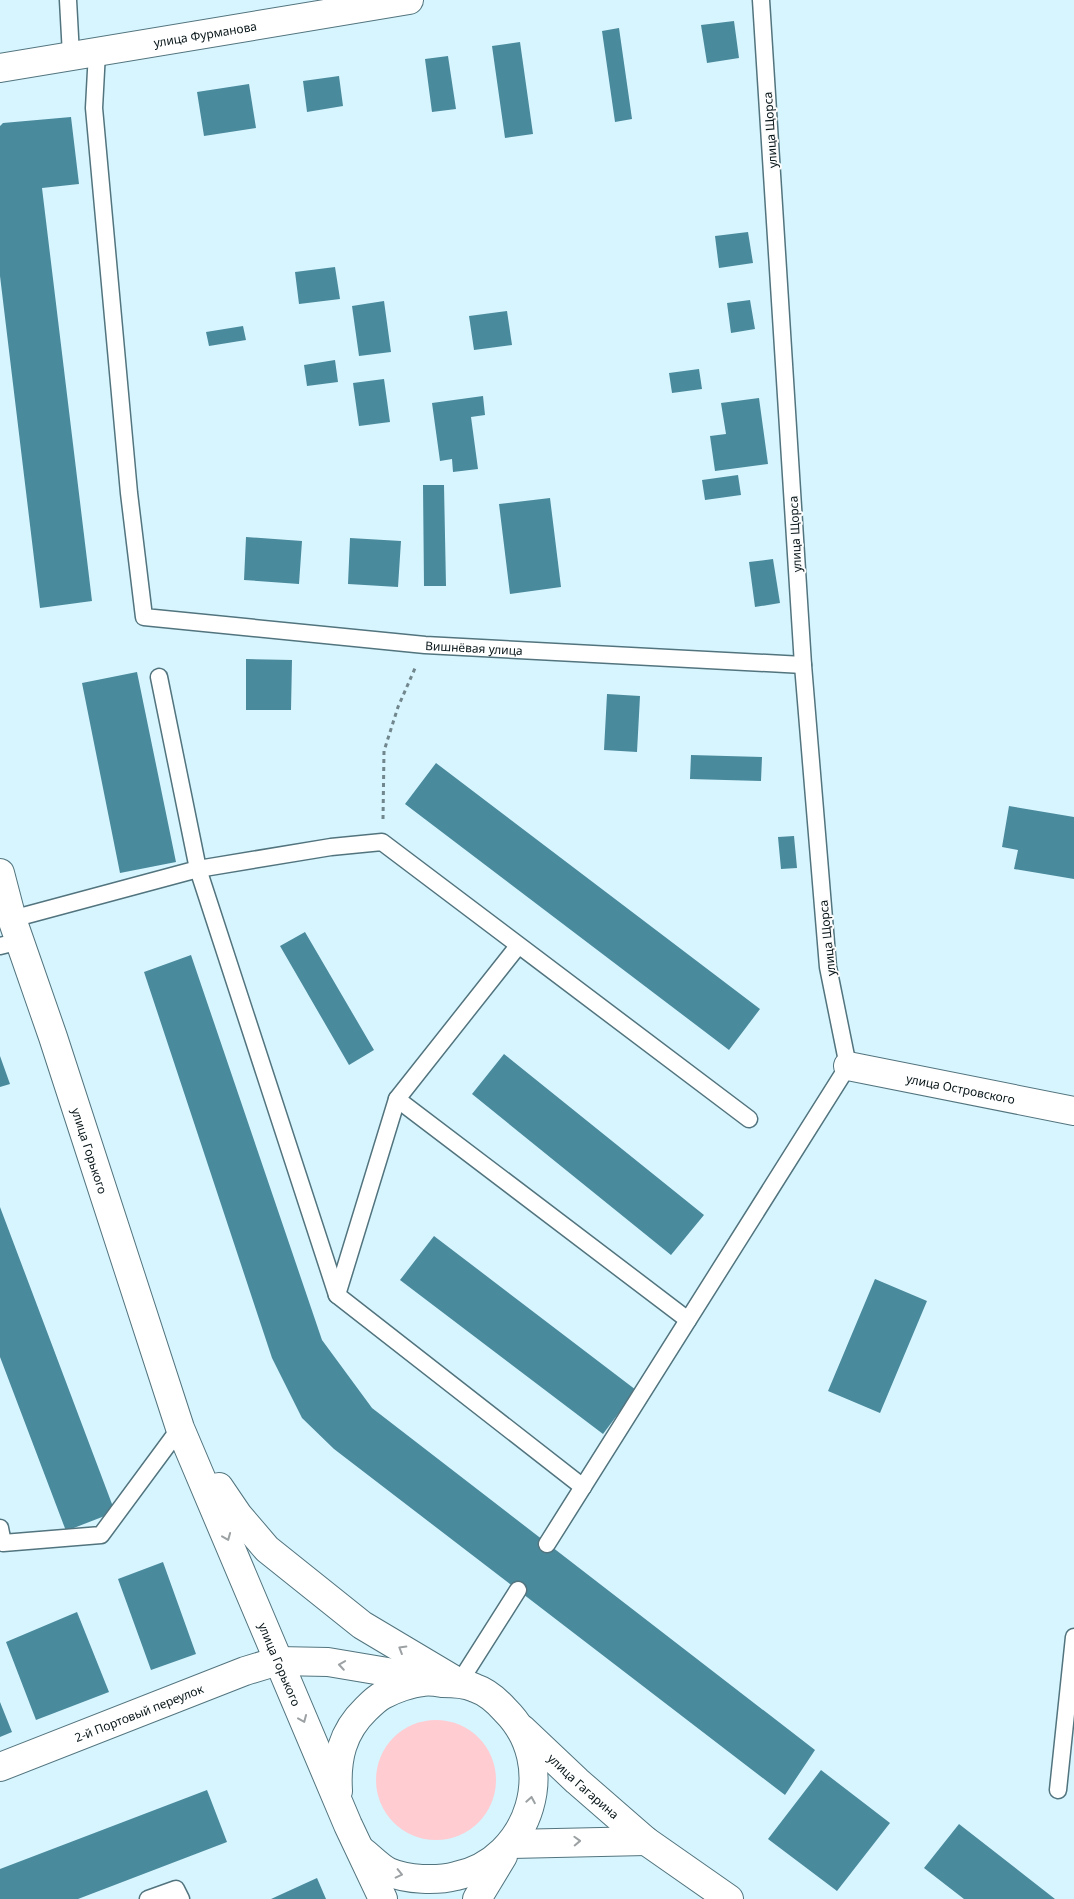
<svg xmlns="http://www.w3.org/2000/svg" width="1074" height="1899" font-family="'Noto Sans',sans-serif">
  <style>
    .green { fill: #ffccd2 }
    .building { fill: #4a8a9d }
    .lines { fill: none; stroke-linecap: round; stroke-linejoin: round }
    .service-casing { stroke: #52747e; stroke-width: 19 }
    .minor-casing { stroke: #52747e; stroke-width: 30 }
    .secondary-casing { stroke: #52747e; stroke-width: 30 }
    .primary-casing { stroke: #52747e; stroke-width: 30 }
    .path { stroke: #71868d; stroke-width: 3; stroke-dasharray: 4 4; stroke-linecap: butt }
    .service { stroke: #fff; stroke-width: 16 }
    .minor { stroke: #fff; stroke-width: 28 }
    .secondary { stroke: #fff; stroke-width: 28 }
    .primary { stroke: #fff; stroke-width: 28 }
    .oneway { stroke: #9ca1a3 }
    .labels { text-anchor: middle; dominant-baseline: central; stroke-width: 4; stroke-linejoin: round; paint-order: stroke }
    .street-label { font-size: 12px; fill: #081519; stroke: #fcfcfc }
  </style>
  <rect width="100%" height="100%" fill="#d7f5fe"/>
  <path class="green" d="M376 1780a60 60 0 1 1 120 0a60 60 0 1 1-120 0Z"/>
  <path class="building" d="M734,21L739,58L707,63L701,25Z
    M619,28L632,119L615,122L602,31Z
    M520,42L533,134L505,138L492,46Z
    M448,56L456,109L432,112L425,59Z
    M339,76L343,106L307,112L303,81Z
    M249,84L256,128L204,136L197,92Z
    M71,117L79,184L42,188L92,601L40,608L0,276V126L3,123Z
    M748,232L753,263L719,268L715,236Z
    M335,267L340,299L299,304L295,272Z
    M750,300L755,329L731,333L727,303Z
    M384,301L391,352L359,356L352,306Z
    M507,311L512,345L474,350L469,316Z
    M243,326L246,340L209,346L206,332Z
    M335,360L338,382L307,386L304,365Z
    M699,369L702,389L672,393L669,373Z
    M384,379L390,422L359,426L353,383Z
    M483,396L485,415L471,417L478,469L453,472L452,459L440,461L432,403Z
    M759,398L768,464L715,471L710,436L726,434L721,403Z
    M738,475L741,495L705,500L702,480Z
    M423,485H444L446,586H424Z
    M550,498L561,587L510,594L499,504Z
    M246,537L302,541L299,584L244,580Z
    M350,538L401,541L398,587L348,584Z
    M773,559L780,603L755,607L749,562Z
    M246,659L292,660L291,710H246Z
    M137,672L176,862L120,873L82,683Z
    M607,694L640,696L637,752L604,750Z
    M691,755L762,757L761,781L690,779Z
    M436,763L760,1009L729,1050L405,804Z
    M1009,806L1074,817V879L1014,869L1018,850L1002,847Z
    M794,836L797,868L781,869L778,837Z
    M305,932L374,1050L349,1065L280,946Z
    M191,955L322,1340L372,1408L815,1750L785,1795L334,1449L302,1418L272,1358L144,972Z
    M504,1054L704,1215L671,1255L472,1094Z
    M0,1056L10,1084L0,1087Z
    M0,1207L115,1512L66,1531L0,1357Z
    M434,1236L636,1390L603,1434L400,1280Z
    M875,1279L927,1301L880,1413L828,1391Z
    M163,1562L196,1654L151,1670L118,1579Z
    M77,1612L109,1692L36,1720L6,1642Z
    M0,1702L12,1732L0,1737Z
    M821,1770L890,1823L837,1891L768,1839Z
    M207,1790L227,1842L78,1899H0V1869Z
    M959,1824L1055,1899H964L924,1868Z
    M317,1878L326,1899H271Z"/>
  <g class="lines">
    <defs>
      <g id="service">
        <path d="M68,0L71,55"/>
        <path id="s1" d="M97,52L94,108L129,493L144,617L425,645L803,665"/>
        <path d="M12,919L198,869L159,677"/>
        <path d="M0,946L20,941"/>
        <path d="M518,946L397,1099L688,1320"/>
        <path d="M397,1099L337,1295L583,1487"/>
        <path d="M337,1295L198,869L331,847L382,842L749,1119"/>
        <path d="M0,1528L3,1543L101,1535L180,1428"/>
        <path d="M547,1544L848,1066L828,967L803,665L761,0"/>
        <path d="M459,1683L518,1590"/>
        <path d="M1058,1790L1074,1637"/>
        <path d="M148,1899L176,1889L181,1899"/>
      </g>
      <g id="minor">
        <path id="s2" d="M848,1066L1074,1111"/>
      </g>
      <g id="secondary">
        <path id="s3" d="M0,68L409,0"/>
        <path id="s4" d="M522,1729L577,1781L646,1841L729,1899"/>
        <path id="s5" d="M0,1767L245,1671L278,1661L328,1662L435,1680"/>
        <path d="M511,1844L646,1841"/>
      </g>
      <g id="primary">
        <path id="s6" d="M0,873L12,919L53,1037L180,1428L348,1825L383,1899"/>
        <path d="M219,1487L238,1515L267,1549L362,1625L456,1681"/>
        <path d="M338,1791C336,1759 342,1732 366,1709C371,1704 377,1698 383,1695C394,1689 411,1683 423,1682C429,1681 436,1682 442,1683C453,1683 465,1683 475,1688C487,1692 497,1701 505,1710C560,1764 531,1860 456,1876C437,1881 407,1880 389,1872C380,1868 370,1857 362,1851"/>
        <path d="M477,1899L503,1856"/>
      </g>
    </defs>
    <use href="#service" class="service-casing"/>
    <use href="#minor" class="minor-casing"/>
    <use href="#secondary" class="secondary-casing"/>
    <use href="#primary" class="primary-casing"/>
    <path class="path" d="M383,819L384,751L398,707L416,666"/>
    <use href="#service" class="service"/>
    <use href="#minor" class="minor"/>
    <use href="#secondary" class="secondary"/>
    <use href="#primary" class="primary"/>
  </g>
  <defs><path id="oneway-chevron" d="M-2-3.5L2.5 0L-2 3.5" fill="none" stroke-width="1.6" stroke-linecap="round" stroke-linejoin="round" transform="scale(1.25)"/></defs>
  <g class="oneway">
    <use href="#oneway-chevron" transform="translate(227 1537) rotate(68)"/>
    <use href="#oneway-chevron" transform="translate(402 1649) rotate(-149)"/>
    <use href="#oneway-chevron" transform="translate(342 1665) rotate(-171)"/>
    <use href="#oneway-chevron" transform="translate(303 1719) rotate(67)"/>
    <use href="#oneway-chevron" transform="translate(531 1800) rotate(-80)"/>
    <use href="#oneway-chevron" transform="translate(577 1841) rotate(-2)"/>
    <use href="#oneway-chevron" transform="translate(399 1874) rotate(13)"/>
  </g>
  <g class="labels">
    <g class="street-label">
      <text stroke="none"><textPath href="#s3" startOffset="208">улица Фурманова</textPath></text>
      <text transform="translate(770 130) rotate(-94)">улица Щорса</text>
      <text transform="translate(795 534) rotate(-93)">улица Щорса</text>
      <text stroke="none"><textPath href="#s1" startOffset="899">Вишнёвая улица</textPath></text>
      <text transform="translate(827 938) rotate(-96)">улица Щорса</text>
      <text stroke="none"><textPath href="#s2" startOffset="115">улица Островского</textPath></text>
      <text stroke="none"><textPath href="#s6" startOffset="292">улица Горького</textPath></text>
      <text stroke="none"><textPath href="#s6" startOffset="840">улица Горького</textPath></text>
      <text stroke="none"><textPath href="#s5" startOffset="149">2-й Портовый переулок</textPath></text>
      <text stroke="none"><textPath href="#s4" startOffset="84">улица Гагарина</textPath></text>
    </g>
  </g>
</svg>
